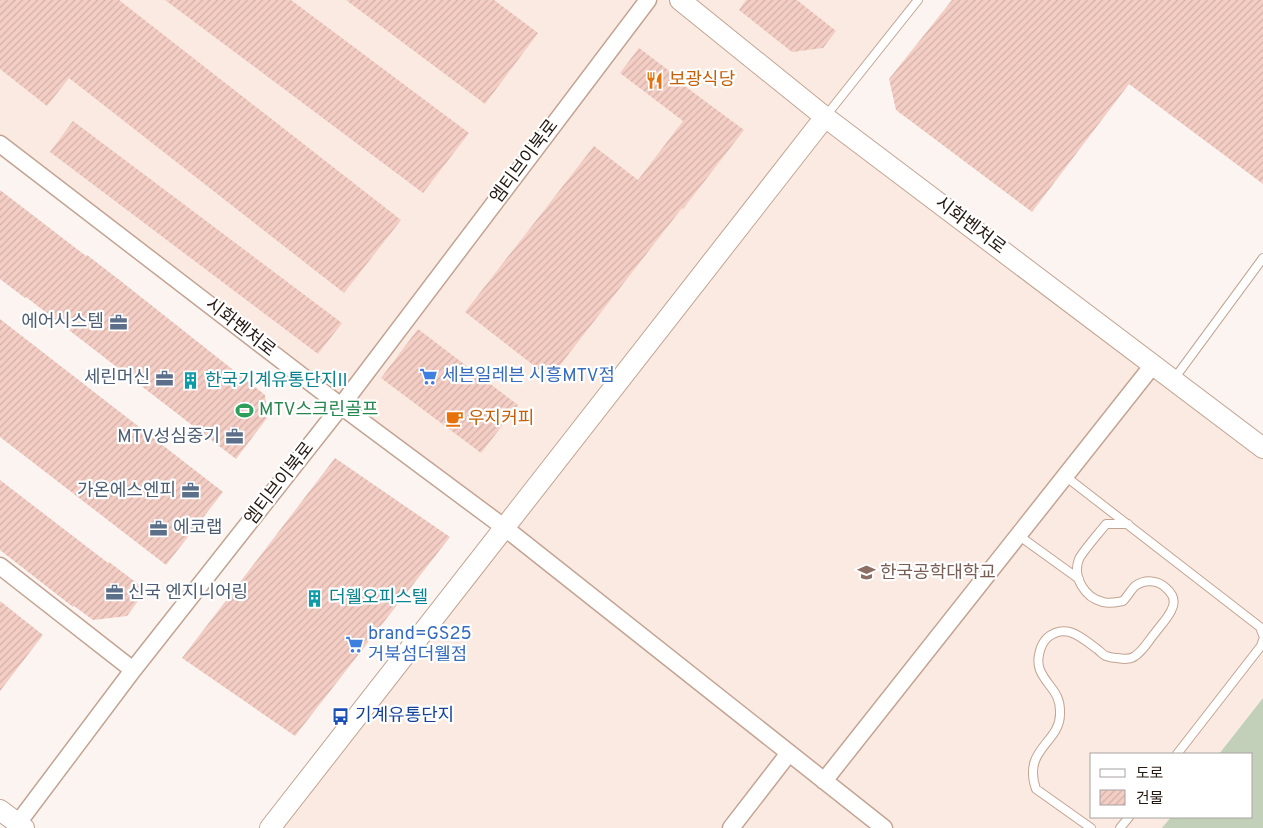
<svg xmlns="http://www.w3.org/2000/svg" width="1263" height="828" font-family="Overpass,'Noto Sans KR',sans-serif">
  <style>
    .built { fill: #faeae1 }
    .green { fill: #c2d0b9 }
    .building { fill: url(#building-hatch) }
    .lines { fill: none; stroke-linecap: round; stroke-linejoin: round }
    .service-casing { stroke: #c3a492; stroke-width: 10 }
    .minor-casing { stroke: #c3a492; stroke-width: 19 }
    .tertiary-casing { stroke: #c3a492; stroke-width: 22 }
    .service { stroke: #fff; stroke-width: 8 }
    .minor { stroke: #fff; stroke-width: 16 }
    .tertiary { stroke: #fff; stroke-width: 20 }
    .labels { text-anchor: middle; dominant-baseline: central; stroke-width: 4.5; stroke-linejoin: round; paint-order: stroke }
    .food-label { font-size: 18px; fill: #c56008; stroke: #fff; text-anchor: start }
    .street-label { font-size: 18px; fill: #251912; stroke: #fff }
    .service-label { font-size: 18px; fill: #4e5e75; stroke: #fff; text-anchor: end }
    .shop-label { font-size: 18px; fill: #366cbe; stroke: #fff; text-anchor: start }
    .culture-label { font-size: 18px; fill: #0d838f; stroke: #fff; text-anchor: start }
    .leisure-label { font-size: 18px; fill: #27864d; stroke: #fff; text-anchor: start }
    .education-label { font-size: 18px; fill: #785e54; stroke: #fff; text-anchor: start }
    .transit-label { font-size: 18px; fill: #164399; stroke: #fff; text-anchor: start }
  </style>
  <defs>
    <pattern id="building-hatch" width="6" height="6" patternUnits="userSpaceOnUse" patternTransform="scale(1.25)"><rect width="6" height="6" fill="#f4cec5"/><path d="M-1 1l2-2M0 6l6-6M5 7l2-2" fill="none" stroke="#d1b0a8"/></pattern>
  </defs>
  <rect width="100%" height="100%" fill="#fbf4f0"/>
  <path class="built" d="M0,0H918L825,117L1263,448V698L1219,754H1092V817H1171L1162,828H270L504,528L0,141Z"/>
  <path class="green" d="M1263,698V828H1162L1171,817H1252V754H1219Z"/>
  <path class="building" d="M0,0H119L401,220L344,293L69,78L47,106L0,69Z
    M165,0H291L469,133L423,193Z
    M346,0H494L538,33L485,104Z
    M746,0H797L836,31L823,48L792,52L739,10Z
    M952,0H1263V184L1129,84L1032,212L896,110L889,79Z
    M639,48L684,82L682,84L744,130L683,209L682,208L550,378L465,312L594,146L638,180L683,121L620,73Z
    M73,121L342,323L318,354L50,152Z
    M0,190L86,256L87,255L122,282L265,395L267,418L236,459L26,297L25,298L0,279Z
    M0,319L223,492L166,565L0,437Z
    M418,329L518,405L481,453L381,378Z
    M335,458L450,537L295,736L182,658Z
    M0,480L108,563L109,562L146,590L127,616L93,620L74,606L73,607L0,550Z
    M0,601L43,635L0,691Z"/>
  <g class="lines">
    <defs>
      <path id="service" d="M825,117L918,0
        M1174,379L1263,258
        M1065,476L1260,627L1263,635
        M1018,535L1079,579
        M1177,754L1261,646L1263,640
        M1091,828L1036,789C1022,749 1060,743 1060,714C1061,691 1047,687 1040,670C1036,660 1040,645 1047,638C1066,622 1082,638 1097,649C1100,651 1103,655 1106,656C1109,657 1114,658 1117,658C1123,659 1130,660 1135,656C1143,651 1149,640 1155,633C1160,626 1167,619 1171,611C1176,602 1174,595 1166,588C1158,580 1145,579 1135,586C1131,590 1127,597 1123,601C1117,602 1110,604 1103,602C1085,598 1072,577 1079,559C1083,551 1099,533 1106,524H1128
        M1120,828L1129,817"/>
      <path id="minor" d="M0,144L341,406L505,528L884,828
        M0,566L133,670
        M824,781L1153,365
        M18,823L133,670L341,406L648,0
        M731,828L789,753"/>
      <path id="tertiary" d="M680,0L825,117L1263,448
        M0,810L24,828
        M270,828L825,117"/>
    </defs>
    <use href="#service" class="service-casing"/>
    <use href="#minor" class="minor-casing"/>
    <use href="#tertiary" class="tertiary-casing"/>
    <use href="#service" class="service"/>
    <use href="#minor" class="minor"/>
    <use href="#tertiary" class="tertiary"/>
  </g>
  <defs>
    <symbol id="restaurant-bare" viewBox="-9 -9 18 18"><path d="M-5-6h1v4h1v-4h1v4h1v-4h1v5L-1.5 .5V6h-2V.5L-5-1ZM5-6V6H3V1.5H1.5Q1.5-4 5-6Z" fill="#e8710a" stroke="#fff" stroke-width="2.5" paint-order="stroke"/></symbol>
    <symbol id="office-bare" viewBox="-9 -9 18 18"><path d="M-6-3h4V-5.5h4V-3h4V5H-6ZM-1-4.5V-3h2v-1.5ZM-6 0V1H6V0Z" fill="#5c6f8a" stroke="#fff" stroke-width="2.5" paint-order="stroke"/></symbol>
    <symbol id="supermarket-bare" viewBox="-9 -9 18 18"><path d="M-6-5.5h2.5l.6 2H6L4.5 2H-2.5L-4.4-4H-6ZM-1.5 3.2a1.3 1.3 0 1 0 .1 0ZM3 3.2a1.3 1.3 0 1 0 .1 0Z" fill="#3f7fe0" stroke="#fff" stroke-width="2.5" paint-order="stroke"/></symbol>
    <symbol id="building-bare" viewBox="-9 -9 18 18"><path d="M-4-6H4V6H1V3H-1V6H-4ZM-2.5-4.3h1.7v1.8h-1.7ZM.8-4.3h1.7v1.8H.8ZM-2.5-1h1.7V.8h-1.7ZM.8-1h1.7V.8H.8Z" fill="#0f9aa8" stroke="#fff" stroke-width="2.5" paint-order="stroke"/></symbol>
    <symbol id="stadium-bare" viewBox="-9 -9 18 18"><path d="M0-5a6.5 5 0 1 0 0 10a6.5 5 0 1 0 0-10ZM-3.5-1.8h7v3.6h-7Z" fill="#2e9e5b" stroke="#fff" stroke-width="2.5" paint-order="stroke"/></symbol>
    <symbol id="cafe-bare" viewBox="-9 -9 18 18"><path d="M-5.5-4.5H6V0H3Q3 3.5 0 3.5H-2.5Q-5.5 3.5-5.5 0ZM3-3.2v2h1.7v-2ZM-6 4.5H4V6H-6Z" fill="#e8710a" stroke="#fff" stroke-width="2.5" paint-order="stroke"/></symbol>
    <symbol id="university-bare" viewBox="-9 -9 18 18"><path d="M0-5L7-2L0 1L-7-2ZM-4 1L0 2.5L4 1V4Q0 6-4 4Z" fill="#8d6e63" stroke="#fff" stroke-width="2.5" paint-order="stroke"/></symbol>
    <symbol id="bus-bare" viewBox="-9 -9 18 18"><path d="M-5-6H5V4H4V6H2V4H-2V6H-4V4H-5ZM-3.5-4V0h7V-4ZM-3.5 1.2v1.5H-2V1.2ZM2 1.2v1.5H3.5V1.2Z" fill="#1a4fb4" stroke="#fff" stroke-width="2.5" paint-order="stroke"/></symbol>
  </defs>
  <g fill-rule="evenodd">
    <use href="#restaurant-bare" x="642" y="68" width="25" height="25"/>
    <use href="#office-bare" x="106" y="310" width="25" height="25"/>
    <use href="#supermarket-bare" x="416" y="364" width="25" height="25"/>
    <use href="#office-bare" x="152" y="366" width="25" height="25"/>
    <use href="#building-bare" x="178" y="368" width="25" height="25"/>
    <use href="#stadium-bare" x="232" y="398" width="25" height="25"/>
    <use href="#cafe-bare" x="442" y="406" width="25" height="25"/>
    <use href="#office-bare" x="222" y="424" width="25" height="25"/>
    <use href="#office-bare" x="178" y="478" width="25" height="25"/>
    <use href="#office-bare" x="146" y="516" width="25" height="25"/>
    <use href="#university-bare" x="854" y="560" width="25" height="25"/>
    <use href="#office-bare" x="102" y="580" width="25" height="25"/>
    <use href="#building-bare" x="302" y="586" width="25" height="25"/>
    <use href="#supermarket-bare" x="342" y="632" width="25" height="25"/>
    <use href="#bus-bare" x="328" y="704" width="25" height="25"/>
  </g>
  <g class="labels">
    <g class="food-label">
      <text x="669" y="80">보광식당</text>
      <text x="468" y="419">우지커피</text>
    </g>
    <g class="street-label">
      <text transform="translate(525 162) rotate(-53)">엠티브이북로</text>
      <text transform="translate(970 226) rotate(37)">시화벤처로</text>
      <text transform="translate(240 328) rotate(38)">시화벤처로</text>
      <text transform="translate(280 484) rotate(-52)">엠티브이북로</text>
    </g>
    <g class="service-label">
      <text x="104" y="322">에어시스템</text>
      <text x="150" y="378">세린머신</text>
      <text x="220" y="437">MTV성심중기</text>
      <text x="176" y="491">가온에스엔피</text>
      <text x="173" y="528" text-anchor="start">에코랩</text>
      <text x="128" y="593" text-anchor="start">신국 엔지니어링</text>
    </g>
    <g class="shop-label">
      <text x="442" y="376">세븐일레븐 시흥MTV점</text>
      <text x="368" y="634">brand=GS25<tspan x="368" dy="21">거북섬더웰점</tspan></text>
    </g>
    <g class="culture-label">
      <text x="205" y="381">한국기계유통단지II</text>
      <text x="329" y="598">더웰오피스텔</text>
    </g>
    <g class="leisure-label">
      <text x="259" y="410">MTV스크린골프</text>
    </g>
    <g class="education-label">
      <text x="880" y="573">한국공학대학교</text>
    </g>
    <g class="transit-label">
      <text x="355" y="716">기계유통단지</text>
    </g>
  </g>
  <rect x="1090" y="753" width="162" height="65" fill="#ffffff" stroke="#a8a3a0"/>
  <rect x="1100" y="769" width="25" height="8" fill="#ffffff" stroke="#a8a3a0"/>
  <text x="1136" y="778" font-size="15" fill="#251912">도로</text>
  <rect x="1100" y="790" width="25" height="15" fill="url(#building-hatch)" stroke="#a8a3a0"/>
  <text x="1136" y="803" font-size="15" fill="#251912">건물</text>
</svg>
